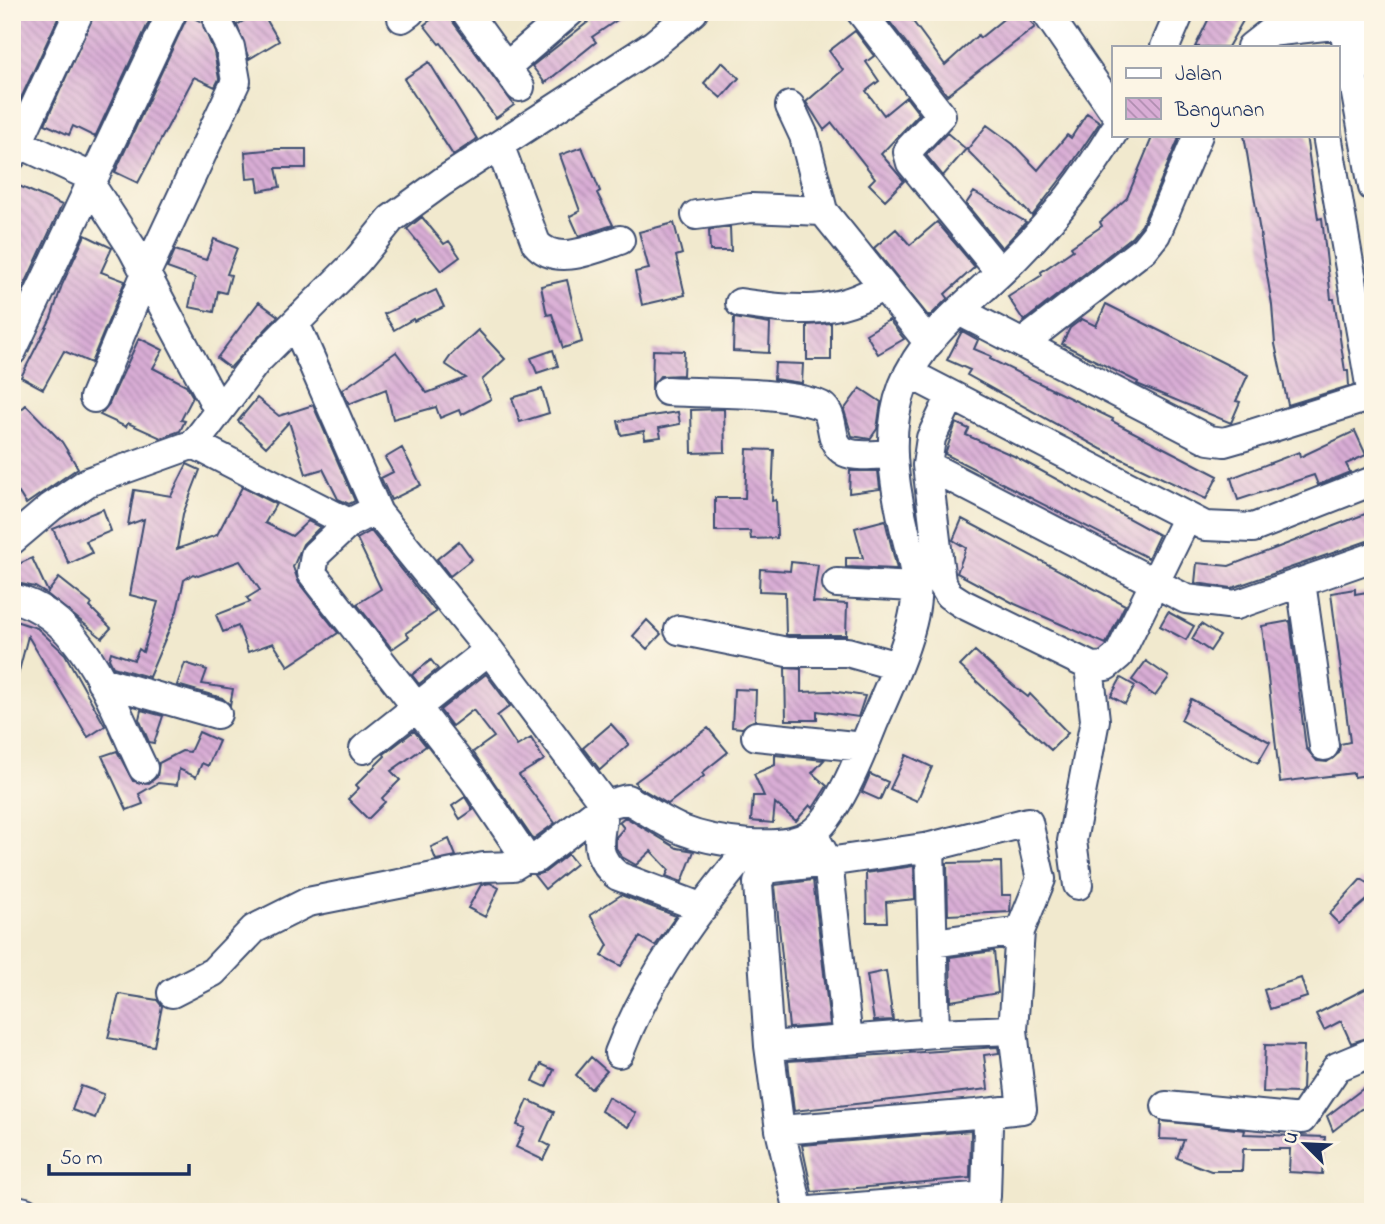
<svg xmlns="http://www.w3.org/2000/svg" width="1385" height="1224" font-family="'Indie Flower',sans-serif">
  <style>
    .building { fill: url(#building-back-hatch) }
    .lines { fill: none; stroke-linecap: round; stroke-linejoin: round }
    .minor-casing { stroke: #3b4b6f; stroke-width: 32 }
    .minor { stroke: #fff; stroke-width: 28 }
  </style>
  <defs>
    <pattern id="building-back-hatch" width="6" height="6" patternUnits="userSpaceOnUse" patternTransform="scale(1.75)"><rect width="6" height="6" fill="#d9add5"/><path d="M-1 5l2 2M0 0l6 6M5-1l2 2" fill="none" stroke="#af8db0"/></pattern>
  </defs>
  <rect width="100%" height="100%" fill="#fcf5e5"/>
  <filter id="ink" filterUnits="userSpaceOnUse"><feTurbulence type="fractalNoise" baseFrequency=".0143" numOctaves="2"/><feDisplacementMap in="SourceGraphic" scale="14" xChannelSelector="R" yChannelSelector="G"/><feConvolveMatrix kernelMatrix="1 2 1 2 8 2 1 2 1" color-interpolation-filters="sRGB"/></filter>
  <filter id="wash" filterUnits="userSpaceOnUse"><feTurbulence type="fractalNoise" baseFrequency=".00686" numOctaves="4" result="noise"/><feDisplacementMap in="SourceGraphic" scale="28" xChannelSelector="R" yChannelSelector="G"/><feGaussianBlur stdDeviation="1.57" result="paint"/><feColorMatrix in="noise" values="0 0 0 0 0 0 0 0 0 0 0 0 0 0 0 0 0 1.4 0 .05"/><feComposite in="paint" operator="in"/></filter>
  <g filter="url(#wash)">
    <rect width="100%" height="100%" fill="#f1e9ce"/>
    <g id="blocks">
      <path class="building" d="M12,12H61L15,111L12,110Z
        M95,12L153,13L95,137L73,126L69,135L45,124Z
        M258,12H262L279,41L249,59L237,25Z
        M441,12H450L453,22L514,105L496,118L441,43L439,44L424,25Z
        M594,12H629L592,37L596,42L545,83L532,66L588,22L585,18Z
        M882,12H906L945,65L978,35L980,38L1012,12H1023L1035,27L947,95Z
        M1212,12H1248L1228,47H1195Z
        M188,15L202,22L214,52L219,79L215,87L194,77L138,183L115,172Z
        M855,31L874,56L866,62L879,81L866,91L884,115L906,97L919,114L881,154L904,181L885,200L869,184L875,178L832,123L824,130L806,102L843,70L829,51Z
        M429,62L477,139L453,155L404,79Z
        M722,62L739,78L721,98L704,83Z
        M1087,113L1100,122L1067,171L1032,216L967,150L987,125L1013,144L1038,170L1067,135L1071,138Z
        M947,133L966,149L943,176L926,155Z
        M1153,135L1179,138L1142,225L1132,237L1024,321L1008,297L1042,275L1041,272L1073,250L1071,247L1102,226L1100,222L1127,198Z
        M1244,135H1306L1318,219L1322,218L1331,299H1334L1345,371H1348L1349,386L1288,405L1275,344L1272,305Z
        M582,147L600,191L597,193L613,225L579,236L570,216L580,211L560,155Z
        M276,149H306V168H276L280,187L259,191L257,178L247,179L245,152Z
        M19,186L62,205L12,312V200Z
        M974,192L1026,222L1002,248L966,204Z
        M422,217L444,244L449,241L460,257L441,271L407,229Z
        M937,222L975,267L945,294L948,298L929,317L874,248L896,229L910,245Z
        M674,223L682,254L676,256L685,295L642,305L635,272L649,269L639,232Z
        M730,227L731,251H710L709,230Z
        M85,235L112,248L101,272L125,281L91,363L64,351L43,389L21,377L51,318L62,285Z
        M214,239L237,248L227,274L231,275L226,293L218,291L214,312L189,307L195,278L167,268L175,250L206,260Z
        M567,280L582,342L563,348L552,314L547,315L541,286Z
        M436,290L444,307L414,321L413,319L394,330L384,314Z
        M259,302L278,316L230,368L217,358Z
        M1106,304L1248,375L1236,401L1240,402L1231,423L1137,384L1138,382L1062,344L1070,328L1082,319L1096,326Z
        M734,318L770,324L769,353L733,351Z
        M889,320L904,339L878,354L866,334Z
        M831,323V360H807V325Z
        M478,330L505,359L482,380L491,399L461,415L459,410L440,418L436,407L393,419L386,389L349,404L342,390L396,352L427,393L466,378L445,364L452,354Z
        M962,331L978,340L974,349L991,356L990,359L1113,419L1112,421L1218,476L1206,499L1101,449L967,375L970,370L947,360Z
        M139,338L163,350L153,368L186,385L193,397L181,420L185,421L180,431L161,438L128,423L126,427L100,415L109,404Z
        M553,350L558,366L537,373L531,358Z
        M653,350L684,351L683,375L660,376L652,386Z
        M775,363L803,364L802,383L774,379Z
        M860,388L881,402L877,429L870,439L852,436L844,410Z
        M542,389L549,413L520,422L512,398Z
        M257,398L279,416L313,405L355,501L349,504L338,499L323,469L306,474L289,422L266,447L238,421Z
        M26,405L62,442L78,468L26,504L19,493L12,499V418Z
        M724,409L725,452L692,453L691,410Z
        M678,412L680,424L659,428L661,437L645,439L644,431L621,435L618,421Z
        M956,423L969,429L966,435L1014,456L1159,535L1148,558L945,454Z
        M1355,431L1366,455L1346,464L1350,472L1318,485L1314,475L1238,500L1231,478L1299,452L1300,457Z
        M402,448L421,485L391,500L381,478L393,472L385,458Z
        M747,449L774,450L772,501L776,500L777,538L751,539L750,531H715V498H745Z
        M187,464L200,470L183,514L177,549L217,535L242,487L276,504L265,523L292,536L308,521L320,527L303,544L293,567L299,583L338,633L288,666L273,643L248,652L238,626L223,632L216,615L250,602L247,598L260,590L240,561L198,576L193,574L184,580L177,611L149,677L113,667L109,659L111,652L134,660L139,649L143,652L158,602L130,595L144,519L128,525L134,490L171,496Z
        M850,471H878L880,489L849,493Z
        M103,509L111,531L86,541L92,553L69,564L53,529Z
        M1373,511V539L1232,588L1195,583L1197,563L1229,566Z
        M962,519L1125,605L1106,644L1015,604L957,573L966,548L953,540Z
        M885,520L897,569L846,567V558H863L855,528Z
        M371,531L436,612L406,633L409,637L392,649L357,604L381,589L357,539Z
        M459,541L472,559L450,576L437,559Z
        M32,558L48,592L59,578L92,604L90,607L111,628L102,638L47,594L35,587L12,582V567Z
        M791,562L818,565L813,602L847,604L846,635H786L785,592L759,591L760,569L790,571Z
        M1355,589V594L1373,591V774L1354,777V773L1280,782L1262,626L1290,621L1306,748L1317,761L1327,762L1339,753L1340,744L1350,742L1331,593Z
        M1168,612L1194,626L1186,640L1160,626Z
        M12,620L37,628L65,654L105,726L88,737L28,636L18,675H12Z
        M647,620L661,634L647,649L633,636Z
        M1201,624L1220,636L1210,651L1192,639Z
        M975,651L1014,686L1028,697L1030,694L1068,733L1051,750L960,666Z
        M431,660L438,669L419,684L412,675Z
        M1146,661L1169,677L1155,696L1132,680Z
        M185,663L207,670L202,684L233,689L230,705L222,698L177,685Z
        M785,668L801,669V692L831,691L865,696L858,717L817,711V720H786Z
        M486,674L510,706L497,716L517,746L531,738L544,760L519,775L555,823L533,839L473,752L494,737L473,710L452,726L440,710Z
        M1121,678L1135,686L1125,704L1111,696Z
        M734,689L756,690L755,720L742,728L732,727Z
        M1191,699L1270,742L1258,763L1181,720Z
        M141,710L163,716L154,743L149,742L139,719Z
        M611,724L629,744L600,770L583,748Z
        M708,728L728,752L702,773L704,776L668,804L637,786L635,782Z
        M414,731L426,746L391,771L400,780L382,798L385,802L368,819L348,799L359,788L356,785L385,756L384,754Z
        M199,732L219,741L208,766L202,763L196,777L179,769L177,785L158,783L139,794L143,804L127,810L102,756L117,751L133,781L149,783L157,777L159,763L182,751L190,752Z
        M775,755L824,760L812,773L827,786L813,808L810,805L796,821L775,803L773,823L751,821L753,796H764L754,774L775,765Z
        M906,755L932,767L917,801L890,789Z
        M870,774L888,782L880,800L862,792Z
        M465,797L473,810L460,819L452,806Z
        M625,817L677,848L694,851L682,882L666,876L669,870L651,851L636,865L622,857L616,848V837L624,828L619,822Z
        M449,839L456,856L436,860L431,847Z
        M568,854L576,864L545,889L534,875L545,872Z
        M1001,862L1002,895H1011L1010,912L948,915L947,863Z
        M914,866L915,899L886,902L887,922H867L866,873Z
        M1361,879L1373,886V891L1367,900L1339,924L1329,914Z
        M813,880L830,1025L789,1028L775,885Z
        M490,883L499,888L485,917L468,908L481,885Z
        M621,895L676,916L655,946L640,937L621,966L602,956L608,945L590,915Z
        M994,951L998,993L951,1001L950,957Z
        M886,971L893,1020L874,1021L867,975Z
        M1301,978L1307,997L1270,1009L1264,990Z
        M1373,985V1036L1351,1043L1341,1021L1324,1030L1316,1014Z
        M119,994L157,1000L162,1006L154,1046L108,1038Z
        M1265,1045L1304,1046L1302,1089L1299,1093L1263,1092Z
        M998,1047L999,1053L984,1055L988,1089L794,1111L788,1061Z
        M591,1057L607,1071L591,1089L576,1075Z
        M541,1064L554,1070L546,1087L533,1081Z
        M1373,1081V1107L1361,1109L1333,1131L1327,1116Z
        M81,1086L104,1094L95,1118L72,1110Z
        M608,1097L636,1113L628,1127L601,1111Z
        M528,1100L554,1112L541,1141L550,1146L543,1160L516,1147L525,1128L517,1125Z
        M1161,1121L1245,1130L1244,1134L1325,1137L1322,1174L1289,1172L1290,1149H1243L1242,1171H1211L1177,1158L1184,1140L1160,1139Z
        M971,1131L970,1178L812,1192L802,1145Z"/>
    </g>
  </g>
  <g filter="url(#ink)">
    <use href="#blocks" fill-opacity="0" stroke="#3b4b6f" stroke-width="2"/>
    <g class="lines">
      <defs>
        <path id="minor" d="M466,12L520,87
          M861,12L941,115L910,148L908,152L911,163L1000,272
          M1046,12L1114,111
          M1341,12L1373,187
          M1360,12L1373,65
          M402,18L410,12
          M1165,47L1180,12
          M1251,47L1270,32L1343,24
          M506,67L570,12
          M790,106L804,136L823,211L929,343
          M12,140L83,173L132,248L219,411
          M500,147L536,243C556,267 594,249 620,240
          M12,156L79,12
          M696,215L751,208L823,211
          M740,303C795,311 834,316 883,286
          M965,314L1209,440L1224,442L1245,436L1372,396L1327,135
          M295,323L378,513
          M1023,343L1144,249L1156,234L1198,135
          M12,351L172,12
          M918,378L1205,526L1253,528L1373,481
          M667,391C715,394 771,390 817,404C839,411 825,442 845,452C858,458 879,454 893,454
          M951,396L931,438L927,465L941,582L949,595L963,604L1092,667L1106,666L1119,655L1187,517
          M94,398L146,273L236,81L230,47L218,23
          M194,444L349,523L363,516L378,513L489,650L605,805L627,799C645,809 663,822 682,830C712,842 783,853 811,834C837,816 861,754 873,724C888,689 913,637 916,599C918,578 910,552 905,531C894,485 885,432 903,386C925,330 977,298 1017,256C1056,216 1085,179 1114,131
          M927,465L1186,599L1236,605L1373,557
          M349,523L315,555L312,573L474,781L526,858L535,859L605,805
          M12,540L51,507L88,482L194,444L256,362L357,261L391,219L442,182L653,45L693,12
          M1301,582L1324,746
          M837,583L915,587
          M12,598C85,615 113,707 143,768
          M679,630L787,652H847L897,666
          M101,681L217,714
          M756,736L864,747
          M364,749L489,650
          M605,805C600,835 590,854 618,876L703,908
          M819,845L828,862L930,847L1028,822L1041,879L1020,931L1013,1030L1022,1109L976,1114
          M1078,885L1072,841L1095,720L1089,666
          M933,943L1020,931
          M172,993L213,972L254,929L308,902L484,867L513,866L526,858
          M935,1033L1013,1030
          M769,1046L935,1033L930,847
          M619,1053C649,975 698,909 752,845
          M1166,1106L1302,1119L1337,1067L1373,1052
          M780,1130L976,1114L984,1117L988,1126L986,1196L983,1212
          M12,1209L25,1212
          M799,1212L780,1130L769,1046L758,883L764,869L828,862L848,1040
          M799,1212L986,1196"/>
      </defs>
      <use href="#minor" class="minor-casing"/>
      <use href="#minor" class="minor"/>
    </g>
  </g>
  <rect width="1385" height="1224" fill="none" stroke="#fcf5e5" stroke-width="42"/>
  <rect x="1112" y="46" width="228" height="91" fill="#fcf5e5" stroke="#a2a6af" stroke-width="2"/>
  <rect x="1126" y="68" width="35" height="10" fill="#ffffff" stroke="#a2a6af" stroke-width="2"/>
  <text x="1175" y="80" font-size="21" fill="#1b2f5e">Jalan</text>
  <rect x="1126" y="98" width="35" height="21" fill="url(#building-back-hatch)" stroke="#a2a6af" stroke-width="2"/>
  <text x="1175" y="116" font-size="21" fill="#1b2f5e">Bangunan</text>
  <g transform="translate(1305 1144) rotate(294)" stroke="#fcf5e5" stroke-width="5" paint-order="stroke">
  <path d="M0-5L12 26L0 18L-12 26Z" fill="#1b2f5e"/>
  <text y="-10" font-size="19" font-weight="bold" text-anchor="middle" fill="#1b2f5e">U</text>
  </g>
  <path d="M49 1164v10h140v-10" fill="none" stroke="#1b2f5e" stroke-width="3.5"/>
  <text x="60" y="1164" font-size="21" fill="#1b2f5e" stroke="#fcf5e5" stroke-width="5" paint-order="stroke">50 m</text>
</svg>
